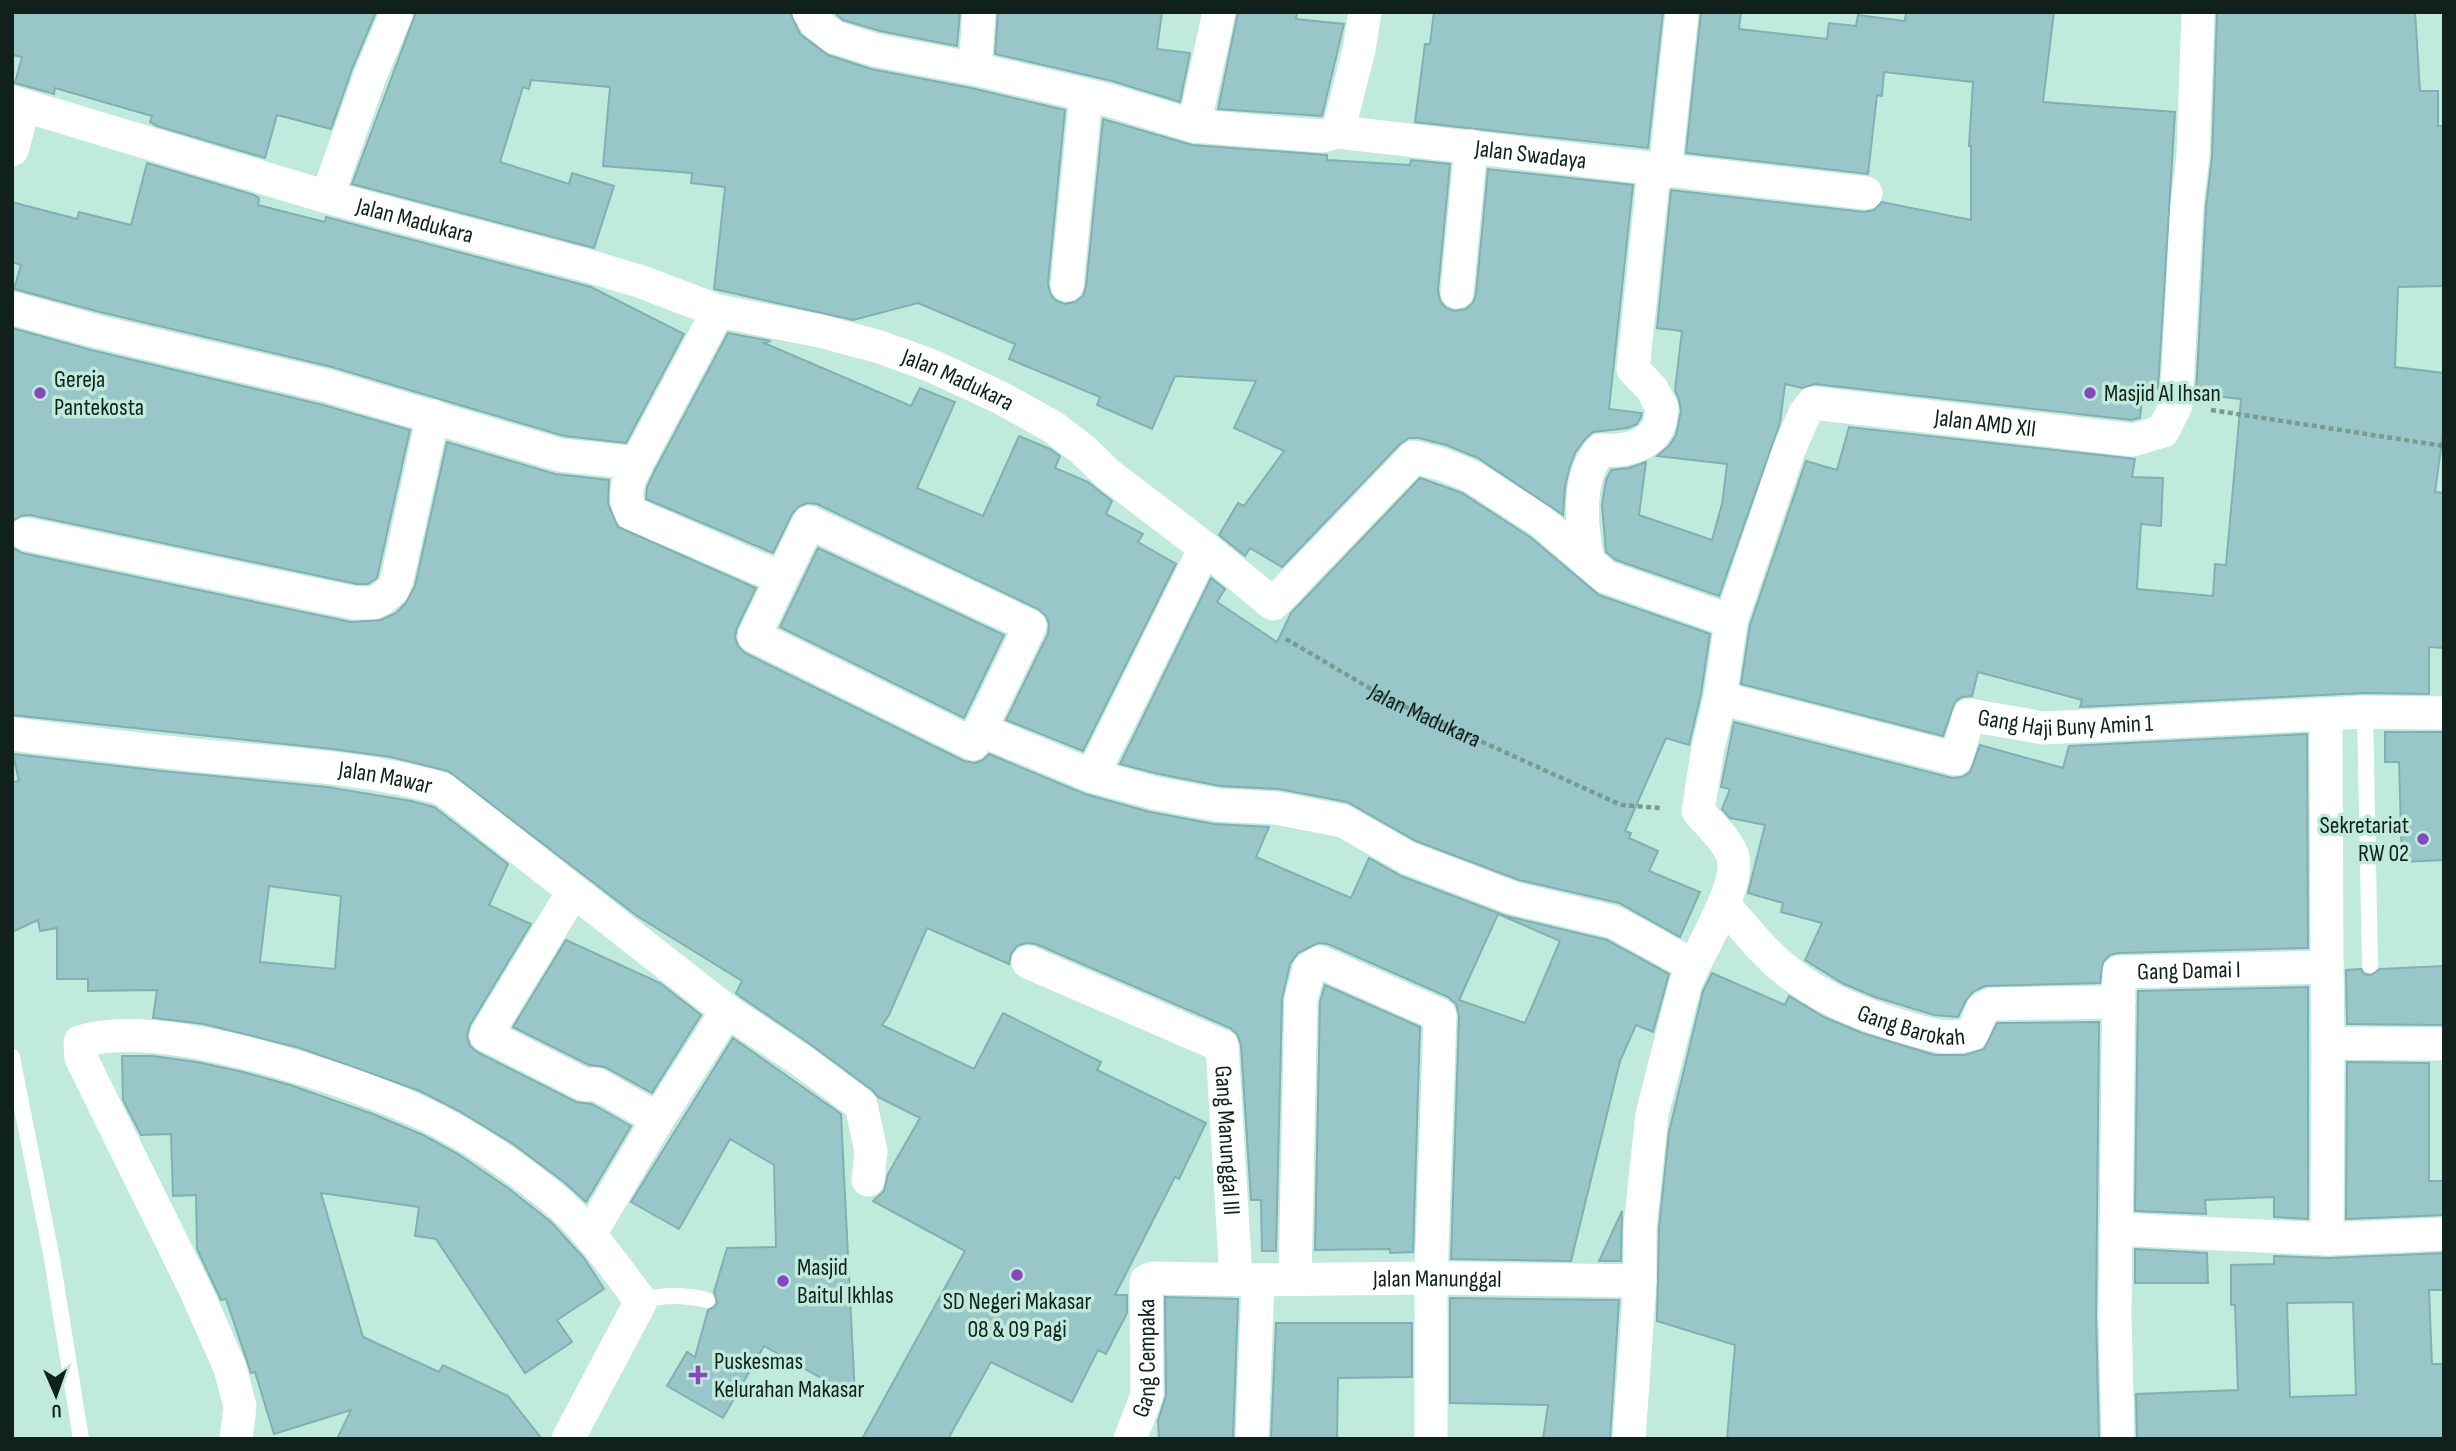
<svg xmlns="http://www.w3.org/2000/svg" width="2456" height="1451" font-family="'Sofia Sans Condensed',sans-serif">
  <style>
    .building { fill: #99c7c9; stroke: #82afb1; stroke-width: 2; fill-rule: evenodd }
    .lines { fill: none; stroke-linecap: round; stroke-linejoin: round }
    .path { stroke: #7a9a8f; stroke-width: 4.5; stroke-dasharray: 5 3.5; stroke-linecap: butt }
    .lane { stroke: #fff; stroke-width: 16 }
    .street { stroke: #fff; stroke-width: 33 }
    .poi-dot { fill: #8748be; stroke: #c0ebdc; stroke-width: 2.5 }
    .labels { text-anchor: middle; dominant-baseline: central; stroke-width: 7; stroke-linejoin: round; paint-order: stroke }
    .street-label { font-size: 24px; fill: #10201b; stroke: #c0ebdc }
    .poi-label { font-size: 24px; fill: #10201b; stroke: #c0ebdc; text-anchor: start }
  </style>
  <rect width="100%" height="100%" fill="#c0ebdc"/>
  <path class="building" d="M12,12H376L352,69L331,129L277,115L265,158L157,126L150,122L152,116L55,88L54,94L15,83L22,57L12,55Z
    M416,12H790L800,34L828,55L871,69L971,88L1065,110L1048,283L1050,293L1055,300L1064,304L1075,302L1083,296L1086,287L1103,119L1192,145L1327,155V160L1410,165L1411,160L1450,164L1438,290L1440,301L1446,308L1454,311L1466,309L1473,303L1476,294L1488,169L1633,185L1609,409L1642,413L1641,417L1637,424L1628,428L1593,432L1585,439L1575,453L1569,469L1565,487L1563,515L1478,458L1446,445L1419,438H1409L1400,444L1282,567L1250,548L1245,556L1219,535L1238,503L1244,506L1284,451L1234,428L1256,381L1175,376L1152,429L1097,405L1100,397L1009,359L1015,344L918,303L853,320L714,289L725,187L691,183L692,173L603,166L610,87L531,80L529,89L523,87L500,162L569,184L572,173L614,186L594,248L352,184Z
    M834,12H960L957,46L880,31L843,20Z
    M998,12H1162L1157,49L1190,53L1180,102L1112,81L995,54Z
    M1238,12H1297L1296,19L1344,24L1322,116L1218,109Z
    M1434,12H1663L1648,148L1415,122L1425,44H1430Z
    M1701,12H1741L1739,29L1827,39L1829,23L1856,26L1858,15L1905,21L1906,12H2054L2043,102L2175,112L2158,389L2143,388L2140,418L2131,420L1815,384L1802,388L1785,384L1780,423L1719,596L1616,560L1606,552L1602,505L1606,480L1611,470L1629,468L1646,462L1639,515L1712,540L1722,504L1727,464L1657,456L1669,446L1676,435L1681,411L1679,400L1675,390L1682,331L1657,328L1671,190L1864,212L1874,210L1882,202L1971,220V146H1969L1973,82L1884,72L1882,96L1877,95L1868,174L1686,153Z
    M2217,12H2415L2420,91H2438V126H2443L2444,286L2398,287L2395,367L2444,373V426L2435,492L2444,493V648L2429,647V694L2364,693L2080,707L2082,700L1978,672L1972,696L1962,697L1955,702L1943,736L1741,684L1750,625L1806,461L1837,470L1849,427L2135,459L2132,477L2163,478L2161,526L2141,524L2137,589L2213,596L2215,564L2226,565L2241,399L2196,394L2206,207L2212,157Z
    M147,163L254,195L259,198L258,205L325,222L326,217L591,287L684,334L626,443L564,436L332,367L100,312L14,289L21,265L12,262V202L77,219L79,212L131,225Z
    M12,328L91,350L323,405L410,430L377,578L368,584H357L30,515L21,516L12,521Z
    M728,333L771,341L764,343L911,406L920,388L955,402L917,488L983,516L1019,436L1050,449L1060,456L1055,468L1088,482L1112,501L1106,514L1143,534L1138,542L1176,564L1083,751L1006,720L1048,634L1049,624L1046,616L1038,609L817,504L807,503L798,507L792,514L773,553L646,499L647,487L654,472Z
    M447,442L555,474L609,480L608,504L618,527L756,588L737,628L735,637L738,646L745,653L964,761L975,763L983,760L989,754L1085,794L1150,812L1214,824L1269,827L1256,857L1351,898L1369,858L1401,876L1506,916L1607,940L1669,974L1653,1032L1636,1025L1620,1061L1571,1261L1451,1259L1459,1016L1456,1004L1448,997L1328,944L1318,943L1298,953L1290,964L1282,999L1276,1251H1262L1261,1200H1251L1241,1045L1237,1034L1230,1028L1036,944L1026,943L1017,946L1011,954L1009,964L927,928L889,1015L882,1025L974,1069L1003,1013L1101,1062L1097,1070L1206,1123L1179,1179L1175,1177L1115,1295H1127V1313L1106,1354L1098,1350L1072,1402L991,1362L948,1439H862L965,1251L873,1201L884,1191L888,1174L920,1118L878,1097L872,1090L810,1044L738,995L736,993L742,981L637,916L448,771L391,757L332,749L12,715V547L22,553L351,622L381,620L396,613L406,603L415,586ZM1498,914L1560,941L1525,1023L1459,1000Z
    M1420,478L1462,493L1530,537L1599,595L1710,634L1701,694L1689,745L1666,738L1625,831L1631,833L1629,838L1658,851L1649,871L1700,892L1680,937L1619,903L1519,880L1416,841L1347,802L1279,789L1220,786L1159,774L1120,764L1211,578L1225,589L1217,602L1277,642L1291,613Z
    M818,548L1004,635L964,718L780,627Z
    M1734,722L1952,778L1962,777L1970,772L1980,745L2063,768L2069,746L2307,734L2308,948L2118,953L2110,955L2103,962L2100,983L1985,986L1974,991L1966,1000L1958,1017L1934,1015L1875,997L1842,983L1805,960L1822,923L1781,912L1783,903L1748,893L1765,825L1730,818L1722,809L1730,789L1721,787Z
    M2385,732H2444V860L2402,862L2399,762H2385Z
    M13,754L162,771L327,787L411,801L434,807L508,864L489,905L531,924L470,1025L467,1036L470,1046L477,1052L576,1102L592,1104L631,1126L586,1202L564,1182L513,1144L459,1111L420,1091L300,1048L204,1024L153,1018L157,990L88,991V979H57V928L40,931L38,920L12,932V782L19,781ZM269,886L341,896L335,969L260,962Z
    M566,940L660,983L701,1015L652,1093L605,1067L589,1065L513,1027Z
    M2444,966V1025L2347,1024L2346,970L2361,969L2364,974L2371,975L2380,969Z
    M1712,973L1785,1005L1789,996L1824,1017L1862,1033L1935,1055H1965L1984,1049L1997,1023L2099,1022L2096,1315L2099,1439H1727L1735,1345L1657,1321L1659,1228L1669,1132L1703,991Z
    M1325,985L1420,1027L1413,1252L1390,1253V1249L1315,1250L1320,1002Z
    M2308,987V1219L2274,1217V1197L2205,1200L2206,1214L2135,1211L2138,991Z
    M733,1038L841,1114L855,1397L764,1346L723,1418L667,1386L687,1352L695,1357L708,1310L714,1307L717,1303L714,1292L727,1248L776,1247L774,1165L730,1139L679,1229L631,1202Z
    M122,1056H153L197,1062L243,1072L290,1085L373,1114L423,1135L458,1154L508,1188L551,1222L584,1258L604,1289L557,1320L572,1342L525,1373L436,1239L415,1236L419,1207L321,1193L363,1337L439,1372L443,1365L508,1396L542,1439H337L351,1410L274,1434L255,1372L251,1373L226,1299L221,1300L197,1249L196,1195L173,1196L171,1134L141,1135L123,1100Z
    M2347,1062L2429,1063V1181H2444V1215L2346,1219Z
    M1622,1211L1621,1261H1599Z
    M2135,1249L2207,1253L2208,1283H2135Z
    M2444,1253V1290H2429L2432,1364H2444V1438L2137,1439L2136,1394L2238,1390L2235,1305H2231V1265L2274,1264V1256L2328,1258ZM2353,1302L2356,1395L2290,1397L2287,1303Z
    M1165,1297L1238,1299L1233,1439H1159L1158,1421L1166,1395Z
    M1450,1298L1619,1300L1610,1439H1543L1548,1405L1450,1403Z
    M1276,1323H1412V1377L1338,1378L1337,1439H1271Z"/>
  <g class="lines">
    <g class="path">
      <path d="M2211,410L2444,446"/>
      <path id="s1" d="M1286,639L1388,699L1621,805L1661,808"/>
    </g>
    <path class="lane" d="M2365,712L2370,965
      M12,1057L52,1259L81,1439
      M641,1301C663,1294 685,1295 707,1300"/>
    <g class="street">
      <path id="s2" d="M809,12L816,23L834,37L875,50L975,69L1108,100L1194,126L1322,136L1338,132L1866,193"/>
      <path d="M975,69L979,12"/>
      <path id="s3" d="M12,102L327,197L585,265L642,282L718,311L820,331L880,347L932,366L1001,398L1053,427L1082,449L1108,474L1205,548L1273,604L1414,457L1441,464L1471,476L1542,522L1606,577L1731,621"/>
      <path d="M1194,126L1219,12"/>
      <path d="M1338,132L1359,50L1365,12"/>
      <path d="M12,150L24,107"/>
      <path d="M1665,172L1682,12"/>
      <path d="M327,197L370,76L397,12"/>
      <path d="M1067,285L1086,95"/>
      <path d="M1457,292L1471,146"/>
      <path d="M12,308L95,331L328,386L560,455L637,463"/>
      <path d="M718,311L637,463C628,481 622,494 631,513L781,578"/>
      <path d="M809,522L1030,626L973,744L754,636Z"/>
      <path d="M26,534L355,603H373L383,598L393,589L397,579L433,416"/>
      <path d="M1205,548L1092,776L1155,793L1218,805L1276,808L1343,821L1408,858L1513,898L1614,922L1692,965"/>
      <path d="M1589,563C1581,530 1576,476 1601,450C1621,452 1650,447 1659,425C1661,420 1661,413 1662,408L1652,389L1633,369L1654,171"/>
      <path id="s4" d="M1720,698L1956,759L1969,715L2044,728L2365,712L2444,713"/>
      <path d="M2326,715L2327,967"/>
      <path d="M981,730L1092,776"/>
      <path id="s5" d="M12,734C80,742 147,751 215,757C291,764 369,768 443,789L727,1011L799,1059L861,1105L871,1151L868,1180"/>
      <path d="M573,892L486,1035L585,1085L596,1084L658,1119"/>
      <path id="s6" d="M1724,905C1740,922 1754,941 1771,957C1808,993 1856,1013 1904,1027C1928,1034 1947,1041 1972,1034L1983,1008L1992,1004L2119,1002"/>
      <path id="s7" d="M1028,962L1222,1046L1236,1278"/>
      <path d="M2116,1229L2327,1239L2444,1234"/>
      <path d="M590,1234L658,1119L727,1011"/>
      <path d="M2327,1239L2328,1043"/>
      <path d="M1295,1279L1301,999L1309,969L1320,962L1440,1015L1431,1278V1439"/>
      <path d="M236,1439L240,1406L230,1368L196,1291L81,1058L80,1042C158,1016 338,1076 413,1109C463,1131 510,1163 552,1197C587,1226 613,1265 641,1301L568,1439"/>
      <path id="s8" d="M1130,1439L1147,1395L1146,1281L1153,1278L1258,1280L1431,1278L1640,1281"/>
      <path d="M1252,1439L1258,1280"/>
      <path id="s9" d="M1629,1439L1640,1281V1227L1652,1114L1685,985C1696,955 1744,883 1732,854C1726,839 1709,824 1698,811L1708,748L1720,698L1731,621L1789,450L1805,413L1813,403L2133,440L2163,431L2176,405L2187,205L2193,156L2198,12"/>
      <path id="s10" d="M2118,1439L2115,1315L2119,972L2327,967L2328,1043L2444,1044"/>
    </g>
  </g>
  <g class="poi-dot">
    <circle cx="40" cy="393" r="7"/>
    <circle cx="2090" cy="393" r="7"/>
    <circle cx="2423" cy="839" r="7"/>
    <circle cx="1017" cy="1275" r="7"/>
    <circle cx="783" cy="1281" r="7"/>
    <path d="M694.5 1364.5h7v7h7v7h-7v7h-7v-7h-7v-7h7z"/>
  </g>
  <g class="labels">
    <g class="street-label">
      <text stroke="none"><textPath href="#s2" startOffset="746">Jalan Swadaya</textPath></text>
      <text stroke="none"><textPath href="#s3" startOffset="420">Jalan Madukara</textPath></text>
      <text stroke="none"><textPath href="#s3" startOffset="987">Jalan Madukara</textPath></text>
      <text stroke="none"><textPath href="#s9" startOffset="1256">Jalan AMD XII</textPath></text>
      <text stroke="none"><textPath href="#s1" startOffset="159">Jalan Madukara</textPath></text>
      <text stroke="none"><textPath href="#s4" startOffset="387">Gang Haji Buny Amin 1</textPath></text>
      <text stroke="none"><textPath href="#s5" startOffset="376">Jalan Mawar</textPath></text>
      <text stroke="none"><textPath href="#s10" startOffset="537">Gang Damai I</textPath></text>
      <text stroke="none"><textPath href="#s6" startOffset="229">Gang Barokah</textPath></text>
      <text stroke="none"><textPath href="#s7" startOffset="306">Gang Manunggal III</textPath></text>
      <text stroke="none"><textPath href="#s8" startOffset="453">Jalan Manunggal</textPath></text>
      <text stroke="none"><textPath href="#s8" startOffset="84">Gang Cempaka</textPath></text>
    </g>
    <g class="poi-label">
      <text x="54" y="379">Gereja<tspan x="54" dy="28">Pantekosta</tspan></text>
      <text x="2104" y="393">Masjid Al Ihsan</text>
      <text x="2409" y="825" text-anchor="end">Sekretariat<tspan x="2409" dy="28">RW 02</tspan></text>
      <text x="797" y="1267">Masjid<tspan x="797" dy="28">Baitul Ikhlas</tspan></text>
      <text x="1017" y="1301" text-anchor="middle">SD Negeri Makasar<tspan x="1017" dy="28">08 &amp; 09 Pagi</tspan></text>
      <text x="714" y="1361">Puskesmas<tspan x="714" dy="28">Kelurahan Makasar</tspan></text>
    </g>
  </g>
  <rect width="2456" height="1451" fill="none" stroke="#10201b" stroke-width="28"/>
  <g transform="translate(56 1395) rotate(178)" stroke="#c0ebdc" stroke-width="5" paint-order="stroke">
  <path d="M0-5L12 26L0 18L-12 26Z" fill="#10201b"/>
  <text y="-10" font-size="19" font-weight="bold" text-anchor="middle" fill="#10201b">U</text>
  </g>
</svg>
